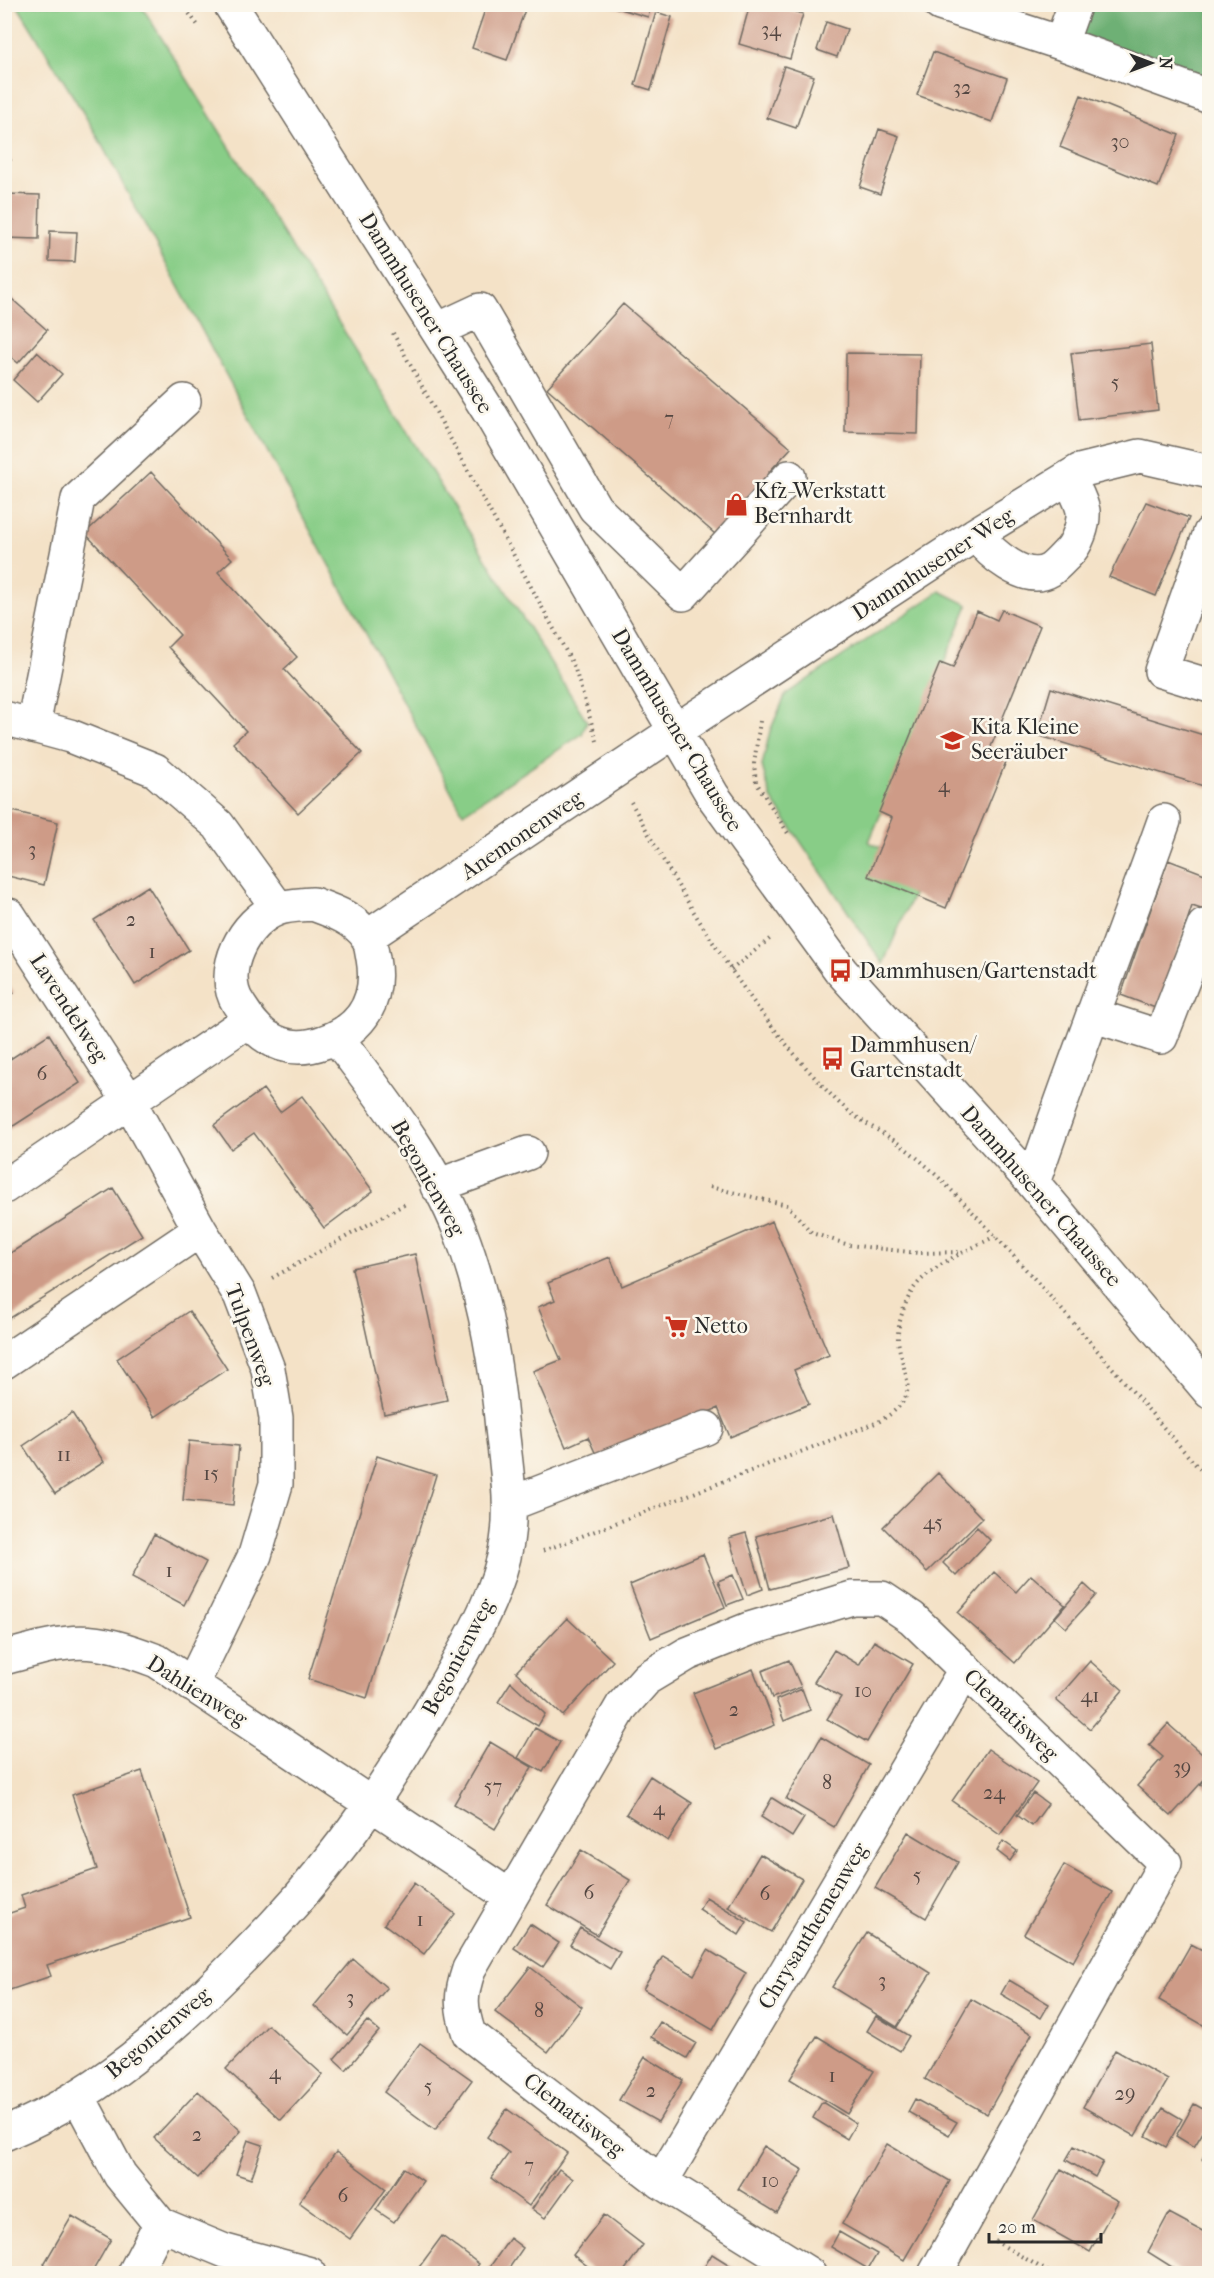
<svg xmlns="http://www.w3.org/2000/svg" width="1214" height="2278" font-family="'IM FELL French Canon',serif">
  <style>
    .green { fill: #88cd87; stroke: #5a7c59; stroke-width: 1.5 }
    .forest { fill: #6eb074; stroke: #4c6e50; stroke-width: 1.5 }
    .building { fill: #ce9b87 }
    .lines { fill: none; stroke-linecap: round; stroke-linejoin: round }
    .minor-casing { stroke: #716b62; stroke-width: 36 }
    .path { stroke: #716b62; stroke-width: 4; stroke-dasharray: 1.5 4.5; stroke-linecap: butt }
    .minor { stroke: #fff; stroke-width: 33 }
    .labels { text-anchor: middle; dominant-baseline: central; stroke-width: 5; stroke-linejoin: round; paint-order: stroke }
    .number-label { font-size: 20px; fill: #544742 }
    .street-label { font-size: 22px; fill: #2b2b2b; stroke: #fbf7ec }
    .poi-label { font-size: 22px; fill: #2b2b2b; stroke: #fbf7ec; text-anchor: start }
  </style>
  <rect width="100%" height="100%" fill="#fbf7ec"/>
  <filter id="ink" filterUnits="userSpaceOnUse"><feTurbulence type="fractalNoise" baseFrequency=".0167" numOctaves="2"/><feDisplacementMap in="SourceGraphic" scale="12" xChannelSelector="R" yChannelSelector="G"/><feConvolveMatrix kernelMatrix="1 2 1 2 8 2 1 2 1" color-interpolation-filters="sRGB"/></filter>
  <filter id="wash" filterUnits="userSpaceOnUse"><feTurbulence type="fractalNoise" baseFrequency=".008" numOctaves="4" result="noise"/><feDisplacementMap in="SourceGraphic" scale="24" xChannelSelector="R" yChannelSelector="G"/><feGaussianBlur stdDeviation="1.35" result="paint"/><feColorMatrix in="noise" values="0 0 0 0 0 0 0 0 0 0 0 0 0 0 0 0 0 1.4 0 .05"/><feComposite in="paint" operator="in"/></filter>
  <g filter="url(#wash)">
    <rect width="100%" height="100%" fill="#f4e2c7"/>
    <path class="green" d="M17,5H141L587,721L582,734L463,813L92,127Z
      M940,591L968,605L869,842L924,869L883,964L771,798L762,766L770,731L786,694Z"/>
    <path class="forest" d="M1075,5H1209V97L1061,43Z"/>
    <g id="blocks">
      <path class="building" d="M487,4H527L507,60L472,48Z
        M750,4H769L803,14L790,59L739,44Z
        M607,5H651L648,17Z
        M656,12L672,17L651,90L635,85Z
        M826,22L847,29L837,57L817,50Z
        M933,52L1007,78L992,122L917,95Z
        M784,66L814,76L796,128L767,118Z
        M1081,95L1179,135L1158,187L1060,147Z
        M879,129L899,136L880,194L860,187Z
        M4,149L11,160L4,161Z
        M4,194L40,195L39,239L4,238Z
        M50,231L77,232L75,262L49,261Z
        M4,292L47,330L18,363L4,351Z
        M623,304L791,448L769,472L779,481L722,540L547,388Z
        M1151,344L1158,410L1079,420L1071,353Z
        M37,352L62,374L37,402L13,380Z
        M846,353L920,354L918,434L845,432Z
        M151,472L232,559L218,572L297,657L284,669L362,753L298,813L233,743L246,731L168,647L180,635L85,533Z
        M1146,502L1189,518L1156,596L1109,577Z
        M1002,610L1040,626L990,749L1008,757L946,908L868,876L892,818L879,812L940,663L953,668L977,611L997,620Z
        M1051,688L1210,737V788L1037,735Z
        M4,809L58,822L44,885L4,875Z
        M1168,860L1210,876V912L1192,906L1158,1009L1121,995Z
        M148,886L189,950L135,985L94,920Z
        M4,978L14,993L4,999Z
        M49,1034L80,1083L4,1132V1063Z
        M263,1089L280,1112L302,1096L373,1191L324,1228L254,1133L231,1149L214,1125Z
        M113,1188L142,1235L4,1322V1257Z
        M772,1221L829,1355L794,1370L809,1404L730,1437L718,1408L598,1459L588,1437L566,1447L533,1371L561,1360L538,1307L555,1300L548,1283L610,1257L622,1286Z
        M415,1254L447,1400L384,1414L352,1268Z
        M189,1311L227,1369L155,1417L117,1359Z
        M72,1413L104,1462L55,1494L23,1446Z
        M189,1441L239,1446L233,1505L183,1500Z
        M377,1456L436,1475L367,1698L308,1679Z
        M938,1473L982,1518L927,1572L883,1527Z
        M834,1514L849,1568L770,1589L756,1536Z
        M977,1527L990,1540L956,1576L943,1563Z
        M746,1533L763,1589L747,1595L729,1538Z
        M154,1534L206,1562L184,1605L132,1577Z
        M703,1554L725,1607L651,1638L630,1585Z
        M994,1572L1016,1592L1031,1575L1065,1605L1015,1663L958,1613Z
        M733,1575L743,1599L727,1605L718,1581Z
        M1084,1584L1096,1595L1066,1628L1055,1618Z
        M567,1618L613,1661L563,1716L516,1672Z
        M874,1641L913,1664L867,1742L827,1719L841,1697L814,1682L834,1650L859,1665Z
        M789,1660L801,1687L772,1698L762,1671Z
        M1090,1661L1123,1690L1090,1729L1056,1700Z
        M753,1669L775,1725L716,1749L693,1693Z
        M511,1682L545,1714L538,1726L498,1702Z
        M802,1689L810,1710L784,1721L776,1700Z
        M1168,1724L1210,1761V1773L1171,1816L1137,1786L1163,1757L1149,1745Z
        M535,1728L560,1742L543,1772L518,1758Z
        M821,1737L869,1765L834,1827L786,1799Z
        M490,1742L532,1767L495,1829L454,1804Z
        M988,1749L1037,1783L1000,1835L952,1801Z
        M142,1771L190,1917L47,1965L51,1976L4,1992V1915L25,1908L21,1895L97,1869L72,1795Z
        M1210,1774V1791L1201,1784Z
        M650,1776L692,1803L668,1841L626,1814Z
        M1033,1793L1048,1804L1032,1826L1017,1815Z
        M772,1798L804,1818L792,1837L761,1817Z
        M908,1832L958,1862L926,1918L875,1888Z
        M1003,1841L1017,1851L1010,1861L997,1851Z
        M581,1850L630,1880L597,1935L547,1905Z
        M760,1854L802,1879L771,1932L728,1907Z
        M1064,1865L1112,1892L1073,1962L1024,1934Z
        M414,1883L455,1914L424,1954L384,1924Z
        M706,1897L747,1922L739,1935L699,1909Z
        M530,1924L559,1943L543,1967L514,1948Z
        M580,1928L620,1952L610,1969L570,1945Z
        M867,1933L931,1973L897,2027L832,1987Z
        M1191,1944L1210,1954V2029L1159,2000Z
        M708,1950L746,1973L713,2030L643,1989L663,1956L694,1975Z
        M353,1959L387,1988L347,2035L314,2006Z
        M530,1967L582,2007L548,2052L495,2012Z
        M1009,1980L1049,2004L1041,2018L1001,1994Z
        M971,1999L1032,2034L987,2114L925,2079Z
        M876,2016L909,2036L900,2051L867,2031Z
        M367,2021L379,2031L346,2070L334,2059Z
        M660,2022L696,2043L687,2058L651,2037Z
        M268,2025L323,2075L281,2120L226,2069Z
        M817,2036L874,2071L847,2114L790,2079Z
        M420,2043L472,2080L435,2130L384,2092Z
        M1115,2050L1168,2080L1135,2136L1083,2107Z
        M645,2057L683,2080L658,2122L619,2100Z
        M198,2091L241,2131L198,2178L154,2138Z
        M915,2099L957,2122L949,2135L908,2112Z
        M822,2102L856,2123L847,2139L813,2118Z
        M1194,2104L1210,2113V2121L1194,2147L1176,2136Z
        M1163,2108L1182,2119L1166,2147L1146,2136Z
        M507,2109L567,2153L529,2206L491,2178L509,2153L487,2137Z
        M248,2140L263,2145L251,2179L236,2174Z
        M887,2144L950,2181L904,2260L842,2224Z
        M1210,2145V2163L1202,2159Z
        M764,2146L803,2170L777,2213L738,2189Z
        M1074,2146L1103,2162L1095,2177L1066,2160Z
        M336,2152L386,2189L350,2239L299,2202Z
        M404,2168L423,2181L394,2222L376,2210Z
        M559,2169L573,2179L545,2218L532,2209Z
        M1061,2169L1118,2201L1090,2252L1033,2220Z
        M1169,2213L1210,2235V2274H1183L1148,2252Z
        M604,2215L643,2245L622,2274H598L573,2255Z
        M72,2216L111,2239L91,2274H61L44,2264Z
        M839,2232L877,2254L868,2269L831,2247Z
        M442,2236L479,2264L472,2274H414Z
        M510,2238L523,2248L505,2274H490L487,2271Z
        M712,2254L744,2274H700Z"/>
    </g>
  </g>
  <g filter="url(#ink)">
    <use href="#blocks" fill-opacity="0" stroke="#716b62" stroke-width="1.5"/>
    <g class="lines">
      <defs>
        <path id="minor" d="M230,4L491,415L713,796L841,971L1033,1183L1210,1392
          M940,4L1061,43L1210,97
          M1061,43L1075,4
          M437,330L480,310L595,508L683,594L789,477
          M1210,533L1161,671L1210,686
          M976,534C989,552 1025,585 1050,570C1056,566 1062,559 1067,554C1077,545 1084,525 1083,511C1081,500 1073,487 1069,477
          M4,718L70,736L155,770L218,825L278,908
          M33,726L78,499L184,401
          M313,904C332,911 354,918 367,936C371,941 371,951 373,958C380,999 363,1029 324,1042C305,1049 285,1049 267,1037C254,1029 246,1015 238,1003C218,971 244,921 277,909C287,905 302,905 313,904Z
          M9,915L129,1101L200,1230L240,1295L268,1369L276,1418V1484L255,1555L192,1685
          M367,937L675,731L976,534L1079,471L1140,456L1210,472
          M1095,1016L1161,1037L1204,926L1210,928
          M1033,1183C1074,1061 1121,942 1164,821
          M437,1186L528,1153
          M4,1187L249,1020
          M4,1362L200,1230
          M510,1504L706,1428
          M4,1658C74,1638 88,1635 157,1661L511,1897
          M79,2098L120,2175L160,2224L225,2251L310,2274
          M4,2134C112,2090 195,2008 274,1925C344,1851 399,1767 449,1678C473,1636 499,1591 507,1542C513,1504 506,1466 502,1428C496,1362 484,1293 460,1231C432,1160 382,1098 337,1038
          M661,2182L965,1670
          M134,2274L160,2224
          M809,2274L661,2182L469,2034C460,2006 460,1996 469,1969L622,1706L647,1678L687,1654L749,1629L852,1598H882L912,1618L1165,1863L935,2274"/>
      </defs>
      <use href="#minor" class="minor-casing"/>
      <path class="path" d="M182,4L200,28
        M393,333L574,666L597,741
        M760,721L754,764L756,782L789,835
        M631,802C688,907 750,1011 833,1097C851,1116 871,1126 892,1139C916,1155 937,1175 957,1196C1046,1287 1126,1385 1210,1481
        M731,970L772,937
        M710,1187L787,1205L812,1233L849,1245L918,1253L963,1252
        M272,1278L407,1203
        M543,1551L878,1422C925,1395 903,1380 898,1340C897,1324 905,1301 914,1288C932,1264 970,1250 995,1236
        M995,2241L1052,2274"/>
      <use href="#minor" class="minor"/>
    </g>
  </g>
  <defs>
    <symbol id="shop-bare" viewBox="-9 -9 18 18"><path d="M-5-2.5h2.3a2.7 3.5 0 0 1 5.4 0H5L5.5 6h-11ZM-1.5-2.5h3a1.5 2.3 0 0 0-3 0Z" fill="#c8321e" stroke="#fbf7ec" stroke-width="2.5" paint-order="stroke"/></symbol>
    <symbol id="school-bare" viewBox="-9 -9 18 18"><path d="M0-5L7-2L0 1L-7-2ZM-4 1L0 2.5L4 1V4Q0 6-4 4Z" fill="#c8321e" stroke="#fbf7ec" stroke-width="2.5" paint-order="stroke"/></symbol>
    <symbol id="bus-bare" viewBox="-9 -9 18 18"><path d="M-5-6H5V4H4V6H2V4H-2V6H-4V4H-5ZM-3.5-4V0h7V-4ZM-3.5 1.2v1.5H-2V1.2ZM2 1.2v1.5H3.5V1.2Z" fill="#c8321e" stroke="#fbf7ec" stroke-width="2.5" paint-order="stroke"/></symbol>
    <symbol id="supermarket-bare" viewBox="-9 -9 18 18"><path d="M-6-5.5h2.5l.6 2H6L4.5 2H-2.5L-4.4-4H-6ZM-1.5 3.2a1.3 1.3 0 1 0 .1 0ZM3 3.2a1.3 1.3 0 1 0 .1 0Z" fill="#c8321e" stroke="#fbf7ec" stroke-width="2.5" paint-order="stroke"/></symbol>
  </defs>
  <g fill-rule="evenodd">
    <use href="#shop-bare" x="720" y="488" width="33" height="33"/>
    <use href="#school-bare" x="936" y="724" width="33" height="33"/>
    <use href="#bus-bare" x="824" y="954" width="33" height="33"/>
    <use href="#bus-bare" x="816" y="1042" width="33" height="33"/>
    <use href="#supermarket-bare" x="660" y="1310" width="33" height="33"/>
  </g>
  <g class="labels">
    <g class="number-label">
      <text x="771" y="29">34</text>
      <text x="962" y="87">32</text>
      <text x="1120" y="141">30</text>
      <text x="1115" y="382">5</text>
      <text x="669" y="418">7</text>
      <text x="944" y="785">4</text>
      <text x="32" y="849">3</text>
      <text x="131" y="919">2</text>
      <text x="152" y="951">1</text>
      <text x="42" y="1073">6</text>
      <text x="64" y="1454">11</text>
      <text x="211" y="1473">15</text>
      <text x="933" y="1522">45</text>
      <text x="169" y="1570">1</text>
      <text x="863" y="1690">10</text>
      <text x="1090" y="1695">41</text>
      <text x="734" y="1709">2</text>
      <text x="1182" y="1767">39</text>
      <text x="827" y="1782">8</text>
      <text x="493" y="1786">57</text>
      <text x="994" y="1792">24</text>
      <text x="659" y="1808">4</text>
      <text x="917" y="1875">5</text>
      <text x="589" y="1892">6</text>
      <text x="765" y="1893">6</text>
      <text x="420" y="1919">1</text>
      <text x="882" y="1980">3</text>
      <text x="350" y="1997">3</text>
      <text x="539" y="2010">8</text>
      <text x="275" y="2072">4</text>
      <text x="832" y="2075">1</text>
      <text x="428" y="2086">5</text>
      <text x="651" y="2090">2</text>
      <text x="1125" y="2093">29</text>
      <text x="197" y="2134">2</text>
      <text x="529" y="2165">7</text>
      <text x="770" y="2180">10</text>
      <text x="343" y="2195">6</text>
    </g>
    <g class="street-label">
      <text transform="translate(426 313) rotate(58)">Dammhusener Chaussee</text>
      <text transform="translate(933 564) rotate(-33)">Dammhusener Weg</text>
      <text transform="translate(677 730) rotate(59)">Dammhusener Chaussee</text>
      <text transform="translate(522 835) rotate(-34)">Anemonenweg</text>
      <text transform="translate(69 1008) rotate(57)">Lavendelweg</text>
      <text transform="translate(428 1178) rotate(61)">Begonienweg</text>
      <text transform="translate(1041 1196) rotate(49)">Dammhusener Chaussee</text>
      <text transform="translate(250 1335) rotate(70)">Tulpenweg</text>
      <text transform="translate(458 1657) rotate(-62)">Begonienweg</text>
      <text transform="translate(197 1691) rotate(32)">Dahlienweg</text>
      <text transform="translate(1011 1715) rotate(44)">Clematisweg</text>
      <text transform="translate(813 1926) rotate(-59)">Chrysanthemenweg</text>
      <text transform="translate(158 2033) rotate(-40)">Begonienweg</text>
      <text transform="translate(574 2115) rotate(38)">Clematisweg</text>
    </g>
    <g class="poi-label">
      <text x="754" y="491">Kfz-Werkstatt<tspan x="754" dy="25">Bernhardt</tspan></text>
      <text x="971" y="727">Kita Kleine<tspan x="971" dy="25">Seeräuber</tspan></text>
      <text x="859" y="971">Dammhusen/Gartenstadt</text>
      <text x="850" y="1045">Dammhusen/<tspan x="850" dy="25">Gartenstadt</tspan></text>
      <text x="694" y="1326">Netto</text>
    </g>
  </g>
  <rect width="1214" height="2278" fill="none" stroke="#fbf7ec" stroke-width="24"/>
  <g transform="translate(1151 63) rotate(90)" stroke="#fbf7ec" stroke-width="4.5" paint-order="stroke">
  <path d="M0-4.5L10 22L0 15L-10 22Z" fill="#2b2b2b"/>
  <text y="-9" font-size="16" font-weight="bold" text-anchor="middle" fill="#2b2b2b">N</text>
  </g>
  <path d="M989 2233v9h112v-9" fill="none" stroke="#2b2b2b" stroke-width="3"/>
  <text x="998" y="2233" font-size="18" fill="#2b2b2b" stroke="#fbf7ec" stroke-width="4.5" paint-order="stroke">20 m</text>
</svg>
